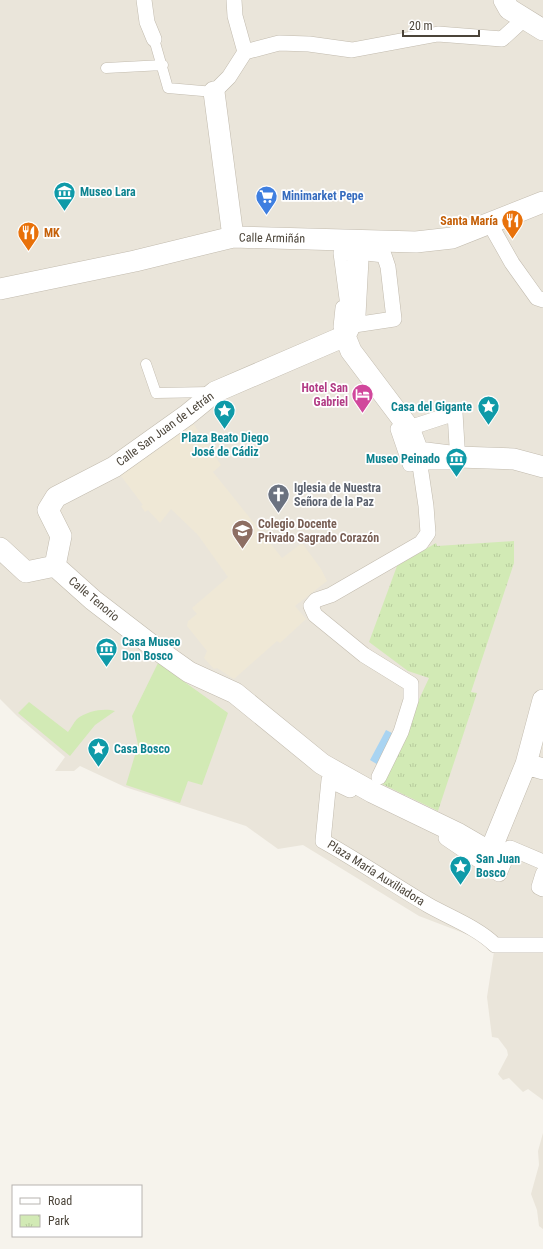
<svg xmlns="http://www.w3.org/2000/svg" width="543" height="1249" font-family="'Roboto Condensed',sans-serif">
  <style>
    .residential { fill: #eae5da }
    .education { fill: #efe8d6 }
    .park { fill: url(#park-tufts) }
    .garden { fill: #d2eab5 }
    .water { fill: #a9d4f2 }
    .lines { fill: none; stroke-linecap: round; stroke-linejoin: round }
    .service-casing { stroke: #c2bbae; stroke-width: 11 }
    .pedestrian-casing { stroke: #c2bbae; stroke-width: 16 }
    .minor-casing { stroke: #c2bbae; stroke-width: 22 }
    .service { stroke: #fff; stroke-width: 10 }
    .pedestrian { stroke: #fff; stroke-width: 15 }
    .minor { stroke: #fff; stroke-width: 21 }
    .labels { text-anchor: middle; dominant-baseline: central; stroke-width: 3.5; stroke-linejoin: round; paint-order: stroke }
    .culture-label { font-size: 12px; font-weight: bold; fill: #0d838f; stroke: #fff; text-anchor: start }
    .shop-label { font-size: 12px; font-weight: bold; fill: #366cbe; stroke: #fff; text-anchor: start }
    .food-label { font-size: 12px; font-weight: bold; fill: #c56008; stroke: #fff; text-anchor: end }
    .street-label { font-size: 12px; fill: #4b4439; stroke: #fff }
    .hotel-label { font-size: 12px; font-weight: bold; fill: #b23c85; stroke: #fff; text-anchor: end }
    .worship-label { font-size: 12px; font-weight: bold; fill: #5b616d; stroke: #fff; text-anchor: start }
    .education-label { font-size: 12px; font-weight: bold; fill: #785e54; stroke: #fff; text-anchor: start }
  </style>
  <defs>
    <pattern id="park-tufts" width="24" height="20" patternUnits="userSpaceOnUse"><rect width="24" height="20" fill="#d2eab5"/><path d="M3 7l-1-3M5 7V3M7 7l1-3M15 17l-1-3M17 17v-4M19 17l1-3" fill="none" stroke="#b6ca9c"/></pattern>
  </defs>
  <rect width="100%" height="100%" fill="#f6f3ec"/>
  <path class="residential" d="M0,0H543V1100L528,1089L523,1092L509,1078L503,1080L498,1074L508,1055L507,1050L498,1038L492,1037L487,997L495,945L419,916L303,845L278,849L246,826L125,787L80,766L74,771H55L65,757L17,716L0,699Z
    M543,1133V1229L539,1226L537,1210L531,1194L539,1165L538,1151Z"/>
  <path class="education" d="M191,420L221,465L213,472L282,558L302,543L321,569L327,581L295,606L306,619L280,643L277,641L234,679L217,668L214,669L204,658L207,651L187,626L188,621L197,614L192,608L228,577L198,535L171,509L160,523L148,510L145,512L141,506L143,505L118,472Z"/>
  <path class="park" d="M514,541V563L471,692L477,693L438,811L380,783L429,678L408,671L369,642L397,566L436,543L437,546Z"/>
  <path class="garden" d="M158,663L228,713L202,785L188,781L180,803L126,785L138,745L132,716Z
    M29,702L68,732C71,728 74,722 77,719C87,711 104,708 115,711L95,725L70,756L18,713Z"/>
  <path class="water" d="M386,730L396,735L380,766L370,760Z"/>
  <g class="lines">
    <defs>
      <path id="service" d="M154,39L168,88L214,92
        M106,68L163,65
        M146,364L156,393L211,392"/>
      <path id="pedestrian" d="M144,0L147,22L154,39
        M245,52L279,43L309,44L352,50L438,34L502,39L524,19
        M214,92L229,77L245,52L235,16L234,0
        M490,224L512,263L537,298L543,300
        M358,252L384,255L388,267L394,319L341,327L343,308L348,306L341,253Z
        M455,413L458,462H427L410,464L398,429L409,428Z
        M379,777L401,732L411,700V684L364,655L315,615L311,606L316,600L331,595L421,543L428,533L426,506L418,452
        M350,790L329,780L323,841C359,861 392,884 428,905C449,917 478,928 495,945H543
        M446,838L499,874L510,848L543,862
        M543,874L539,887L543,889"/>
      <path id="minor" d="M504,0L509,9L543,30
        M214,92L233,237
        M359,241L355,315L345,336L351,351L409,428L418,452L458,457L514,459L543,467
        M0,289L135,261L233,237L416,242L452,238L543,202
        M0,548L26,572L55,566
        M55,566L93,600L158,650L189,672L235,693L322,764L372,792L459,834L490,852L526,764L543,700
        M55,566L61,536L48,510L56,497L114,467L187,415L215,392L345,336
        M526,764L543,769"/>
    </defs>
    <use href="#service" class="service-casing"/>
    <use href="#pedestrian" class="pedestrian-casing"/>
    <use href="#minor" class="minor-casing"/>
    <use href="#service" class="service"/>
    <use href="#pedestrian" class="pedestrian"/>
    <use href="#minor" class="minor"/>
  </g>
  <defs>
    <symbol id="museum-pin" viewBox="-11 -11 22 30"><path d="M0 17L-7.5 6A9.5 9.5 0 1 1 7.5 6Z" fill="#0f9aa8" stroke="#fff"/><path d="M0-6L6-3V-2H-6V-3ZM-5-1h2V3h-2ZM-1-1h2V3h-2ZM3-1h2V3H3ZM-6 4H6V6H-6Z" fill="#fff"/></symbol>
    <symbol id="supermarket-pin" viewBox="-11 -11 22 30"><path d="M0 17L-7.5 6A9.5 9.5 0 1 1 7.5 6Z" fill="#3f7fe0" stroke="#fff"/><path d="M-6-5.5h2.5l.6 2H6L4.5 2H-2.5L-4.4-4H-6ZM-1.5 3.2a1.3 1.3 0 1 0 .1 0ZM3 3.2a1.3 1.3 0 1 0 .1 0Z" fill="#fff"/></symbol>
    <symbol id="restaurant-pin" viewBox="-11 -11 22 30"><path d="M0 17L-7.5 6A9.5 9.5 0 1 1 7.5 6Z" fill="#e8710a" stroke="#fff"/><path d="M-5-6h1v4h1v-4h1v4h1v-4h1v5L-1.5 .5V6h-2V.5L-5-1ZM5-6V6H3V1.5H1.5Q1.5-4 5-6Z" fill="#fff"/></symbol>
    <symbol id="hotel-pin" viewBox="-11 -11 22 30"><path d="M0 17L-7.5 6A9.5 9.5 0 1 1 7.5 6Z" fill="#d1479c" stroke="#fff"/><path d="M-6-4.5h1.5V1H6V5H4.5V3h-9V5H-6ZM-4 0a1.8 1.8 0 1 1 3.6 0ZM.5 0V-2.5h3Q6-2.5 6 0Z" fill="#fff"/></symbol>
    <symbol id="sight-pin" viewBox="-11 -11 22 30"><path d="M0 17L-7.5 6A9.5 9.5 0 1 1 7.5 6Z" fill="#0f9aa8" stroke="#fff"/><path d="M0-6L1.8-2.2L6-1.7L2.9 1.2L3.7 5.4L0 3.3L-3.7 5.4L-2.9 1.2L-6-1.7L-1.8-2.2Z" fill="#fff"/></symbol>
    <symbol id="church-pin" viewBox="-11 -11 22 30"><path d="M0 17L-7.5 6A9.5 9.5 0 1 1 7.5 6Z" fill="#6b7280" stroke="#fff"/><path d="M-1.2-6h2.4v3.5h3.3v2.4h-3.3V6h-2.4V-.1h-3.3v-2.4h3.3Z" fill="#fff"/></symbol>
    <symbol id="school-pin" viewBox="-11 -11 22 30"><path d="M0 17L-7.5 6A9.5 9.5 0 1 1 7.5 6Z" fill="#8d6e63" stroke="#fff"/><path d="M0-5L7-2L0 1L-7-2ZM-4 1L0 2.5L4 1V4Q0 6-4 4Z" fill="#fff"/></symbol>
  </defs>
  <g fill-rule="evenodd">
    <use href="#museum-pin" x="52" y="180" width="25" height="34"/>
    <use href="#supermarket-pin" x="254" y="184" width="25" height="34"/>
    <use href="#restaurant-pin" x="500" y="208" width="25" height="34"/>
    <use href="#restaurant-pin" x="16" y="220" width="25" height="34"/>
    <use href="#hotel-pin" x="350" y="382" width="25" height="34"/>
    <use href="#sight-pin" x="476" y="394" width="25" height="34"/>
    <use href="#sight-pin" x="212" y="398" width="25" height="34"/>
    <use href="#museum-pin" x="444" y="446" width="25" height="34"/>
    <use href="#church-pin" x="266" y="482" width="25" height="34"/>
    <use href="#school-pin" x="230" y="518" width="25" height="34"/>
    <use href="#museum-pin" x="94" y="636" width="25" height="34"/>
    <use href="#sight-pin" x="86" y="736" width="25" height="34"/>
    <use href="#sight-pin" x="448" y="854" width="25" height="34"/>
  </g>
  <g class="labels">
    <g class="culture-label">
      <text x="80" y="192">Museo Lara</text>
      <text x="472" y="407" text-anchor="end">Casa del Gigante</text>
      <text x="225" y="438" text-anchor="middle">Plaza Beato Diego<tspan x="225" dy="14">José de Cádiz</tspan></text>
      <text x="440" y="459" text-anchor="end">Museo Peinado</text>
      <text x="122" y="642">Casa Museo<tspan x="122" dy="14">Don Bosco</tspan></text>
      <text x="114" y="749">Casa Bosco</text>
      <text x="476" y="859">San Juan<tspan x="476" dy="14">Bosco</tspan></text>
    </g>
    <g class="shop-label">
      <text x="282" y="196">Minimarket Pepe</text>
    </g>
    <g class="food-label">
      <text x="498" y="221">Santa María</text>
      <text x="44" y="233" text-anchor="start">MK</text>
    </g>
    <g class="street-label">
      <text transform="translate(272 238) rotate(1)">Calle Armiñán</text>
      <text transform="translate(165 429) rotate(-36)">Calle San Juan de Letrán</text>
      <text transform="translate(94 599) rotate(40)">Calle Tenorio</text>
      <text transform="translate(376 873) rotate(32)">Plaza María Auxiliadora</text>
    </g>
    <g class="hotel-label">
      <text x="348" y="388">Hotel San<tspan x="348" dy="14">Gabriel</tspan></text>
    </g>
    <g class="worship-label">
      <text x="294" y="488">Iglesia de Nuestra<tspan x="294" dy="14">Señora de la Paz</tspan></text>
    </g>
    <g class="education-label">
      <text x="258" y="524">Colegio Docente<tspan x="258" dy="14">Privado Sagrado Corazón</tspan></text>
    </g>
  </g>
  <rect x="12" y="1185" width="130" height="52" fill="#ffffff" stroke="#b7b4b0"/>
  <rect x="20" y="1198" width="20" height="6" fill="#ffffff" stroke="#b7b4b0"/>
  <text x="48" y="1205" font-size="12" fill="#4b4439">Road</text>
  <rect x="20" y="1215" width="20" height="12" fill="url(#park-tufts)" stroke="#b7b4b0"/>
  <text x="48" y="1225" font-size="12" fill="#4b4439">Park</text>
  <path d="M403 30v6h76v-6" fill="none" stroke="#4b4439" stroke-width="2"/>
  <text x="409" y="30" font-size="12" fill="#4b4439" stroke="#ffffff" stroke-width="3" paint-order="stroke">20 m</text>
</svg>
